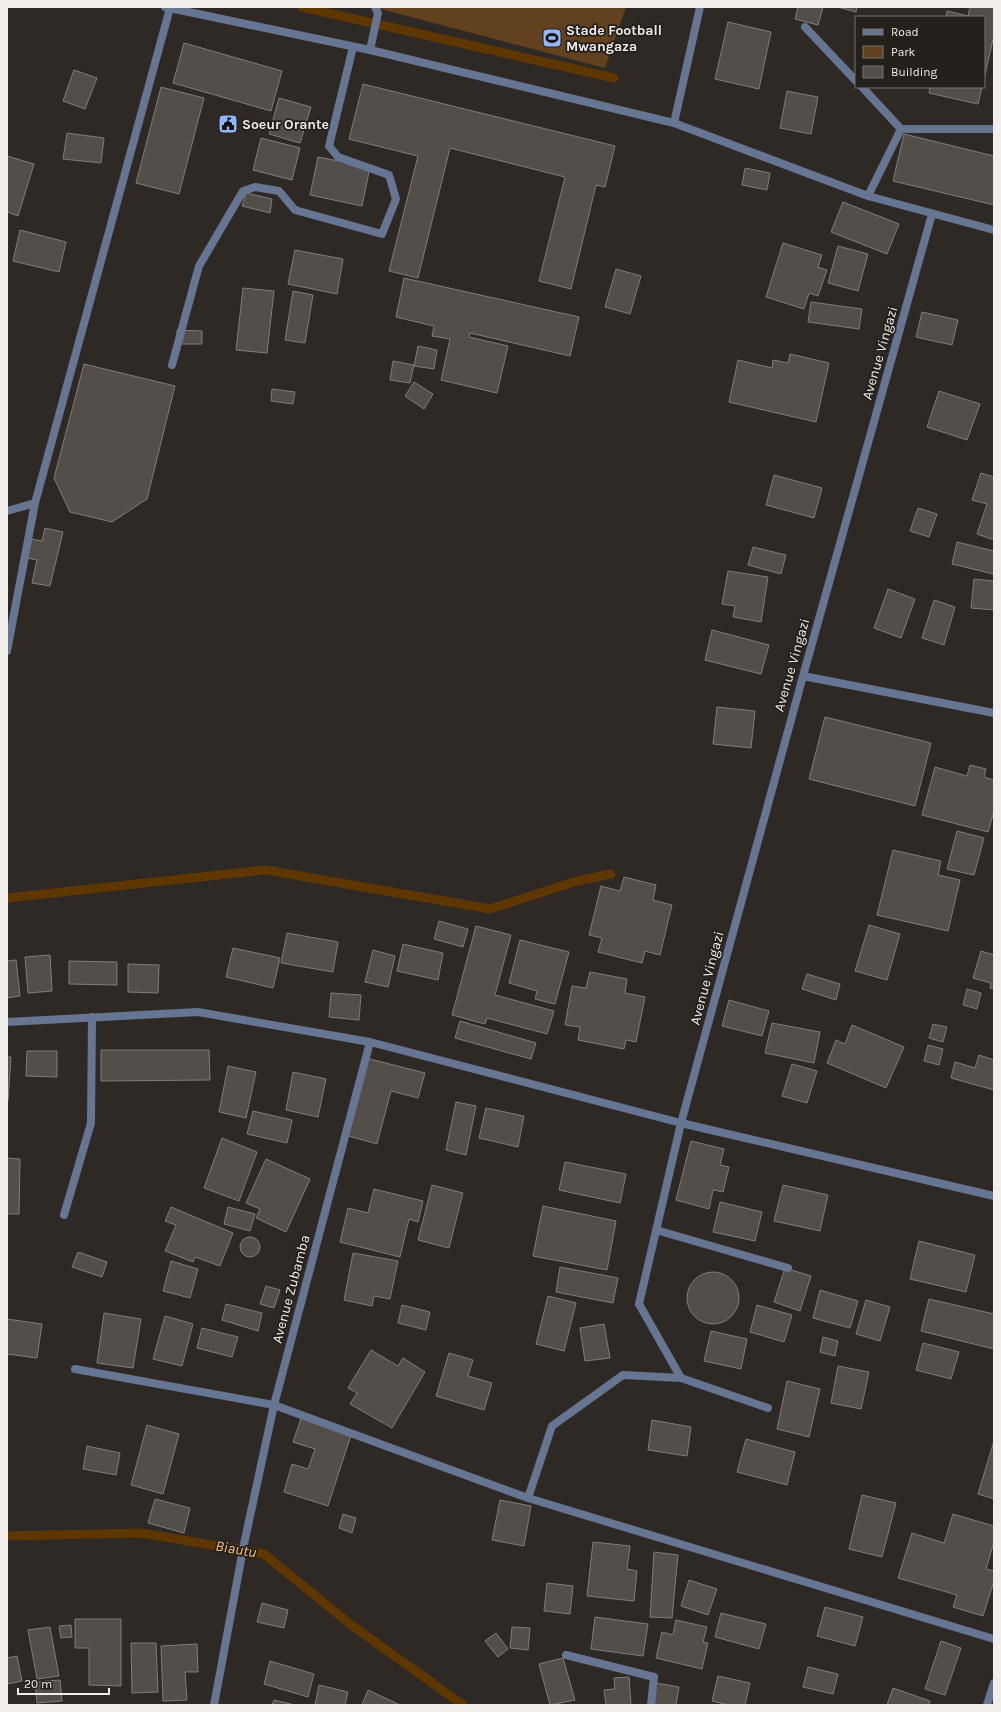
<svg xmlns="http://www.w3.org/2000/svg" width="1001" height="1712" font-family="Karla,sans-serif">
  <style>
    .green { fill: #61411e }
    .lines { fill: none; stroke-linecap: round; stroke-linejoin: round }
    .stream { stroke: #5e3700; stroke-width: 9 }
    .building { fill: #534e4a; stroke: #827d78 }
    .service { stroke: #667591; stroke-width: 8 }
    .minor { stroke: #667591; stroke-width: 8 }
    .tertiary { stroke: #667591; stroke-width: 8 }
    .labels { text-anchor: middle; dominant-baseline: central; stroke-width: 3.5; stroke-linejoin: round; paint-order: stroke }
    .poi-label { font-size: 14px; font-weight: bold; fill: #f0edea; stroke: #24201c; text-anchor: start }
    .street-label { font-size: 14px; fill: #f0edea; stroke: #24201c }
    .water-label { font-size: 15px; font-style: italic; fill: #fcbf7e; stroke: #24201c }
  </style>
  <rect width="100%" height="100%" fill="#2e2925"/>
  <path class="green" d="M373,7H626L605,68Z"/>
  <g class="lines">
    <path class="stream" d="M302,7L614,78
      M7,898L266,870L490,909L577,881L611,874
      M7,1536L141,1533L264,1554L350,1624L463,1705"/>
  </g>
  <path class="building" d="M798,7H823L818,25L795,19Z
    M838,7H857L856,12Z
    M970,7H994V35L984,79V17H946L947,11L968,16Z
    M728,22L771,32L759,89L715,79Z
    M184,43L282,71L271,111L173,83Z
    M74,70L97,78L85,109L63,101Z
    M363,84L615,146L605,187L596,185L571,289L539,281L565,177L450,148L418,278L389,271L418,156L349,139Z
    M161,87L204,98L179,194L136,183Z
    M930,87H982L978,104L929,93Z
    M787,91L818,97L811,134L780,128Z
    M279,98L311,107L300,143L269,134Z
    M67,133L104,138L101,163L63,159Z
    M904,134L994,156V205L893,181Z
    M261,138L300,148L292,180L253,170Z
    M7,156L34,164L18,216L7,212Z
    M318,157L370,167L362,206L310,195Z
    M745,168L770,173L767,190L742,185Z
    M246,193L272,199L270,213L242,206Z
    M843,202L899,224L887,254L831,232Z
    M20,230L66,242L59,272L13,261Z
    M783,243L822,255L818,267L827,270L818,296L809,293L804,309L766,297Z
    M838,246L868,254L858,291L828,283Z
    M295,250L343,259L337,294L288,284Z
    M616,269L641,276L630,314L605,307Z
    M404,278L579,317L570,356L470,333L469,337L508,346L497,393L441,380L450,339L432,336L434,326L396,317Z
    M243,288L274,291L267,353L236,350Z
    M293,291L313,295L305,343L285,340Z
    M811,302L862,309L859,329L808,322Z
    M922,312L958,320L952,345L916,337Z
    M177,330L202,331V344H177Z
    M418,346L437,350L434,369L414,366Z
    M790,354L829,363L816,422L729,402L738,360L772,368L773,360L788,363Z
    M393,361L414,365L410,383L390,380Z
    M84,364L175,386L147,499L112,522L70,512L54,478Z
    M414,382L433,394L424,409L405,396Z
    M272,389L295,392L293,404L271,401Z
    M939,391L980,404L967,440L927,427Z
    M981,473L994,477V540L977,534L987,504L972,500Z
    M774,475L822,488L814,518L766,505Z
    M918,508L937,514L929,537L910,531Z
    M45,528L63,532L50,586L32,583L37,560L27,558L32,539L42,541Z
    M957,542L994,551V574L952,564Z
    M753,547L786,555L781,574L748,565Z
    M728,571L768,577L761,622L733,617L735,606L722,604Z
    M974,579L994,581V610L971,608Z
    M888,589L915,599L901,638L874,628Z
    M934,600L955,607L944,645L922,638Z
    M712,630L769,645L761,674L705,660Z
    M717,707L755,711L751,748L713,744Z
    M825,717L931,743L915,806L809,779Z
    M970,765L986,769L984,777L994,780V811L988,832L922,815L935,767L967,776Z
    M957,831L984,838L974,875L947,869Z
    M893,850L941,861L938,875L960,880L948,931L877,915Z
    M624,877L656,885L653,900L672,905L660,955L645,951L642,963L598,952L602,938L589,935L601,886L620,891Z
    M439,921L468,929L463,947L434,939Z
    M869,925L900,934L887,980L855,971Z
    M476,926L511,935L495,995L554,1011L547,1034L487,1018L485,1024L452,1015Z
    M287,933L338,942L333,972L281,963Z
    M520,940L569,952L555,1004L535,999L537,991L509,983Z
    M403,944L443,953L438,980L397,971Z
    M233,948L280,958L273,988L226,977Z
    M373,950L395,956L388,987L365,982Z
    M981,951L994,955V989L990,988L991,983L973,978Z
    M50,955L52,991L28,993L25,957Z
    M16,960L20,996L7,998V961Z
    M69,961L117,962V985L69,984Z
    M128,964L159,965L158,993L128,992Z
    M590,972L627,979L625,993L645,997L636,1042L626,1040L624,1049L578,1040L580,1027L565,1025L572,986L586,988Z
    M807,974L840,984L836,1000L802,989Z
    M967,989L981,993L977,1009L963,1005Z
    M331,993L361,995L359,1020L329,1017Z
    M729,1000L769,1011L762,1036L722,1026Z
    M460,1021L536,1043L531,1059L455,1038Z
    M772,1023L820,1032L814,1063L765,1053Z
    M933,1024L947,1027L943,1042L929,1038Z
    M852,1025L904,1047L886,1088L827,1063L836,1040L845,1044Z
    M928,1045L943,1049L939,1065L924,1061Z
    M101,1050H209L210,1080L101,1081Z
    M27,1051H57V1077L26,1076Z
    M979,1055L994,1060V1090L951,1078L955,1062L975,1068Z
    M7,1057H11L8,1101H7Z
    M366,1058L425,1073L418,1098L391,1091L377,1144L345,1135Z
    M792,1064L817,1071L807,1103L782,1096Z
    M228,1066L256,1072L246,1118L219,1112Z
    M293,1072L326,1079L318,1117L286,1110Z
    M456,1102L476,1106L466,1155L446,1150Z
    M486,1108L524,1116L518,1147L479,1138Z
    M253,1111L292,1120L287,1143L247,1134Z
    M222,1138L257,1152L239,1201L204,1188Z
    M691,1141L724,1149L720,1165L729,1167L723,1192L713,1190L709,1209L676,1200Z
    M7,1158L20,1159L19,1214H7Z
    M266,1159L310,1179L286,1232L256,1218L260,1209L246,1203Z
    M565,1162L626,1174L620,1203L559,1190Z
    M432,1185L463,1193L449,1248L418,1240Z
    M783,1185L828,1195L820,1231L774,1221Z
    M374,1189L423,1201L418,1222L409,1219L400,1257L340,1242L348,1208L368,1213Z
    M720,1202L762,1212L755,1241L713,1232Z
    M543,1206L616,1221L607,1270L533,1256Z
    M171,1207L233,1233L220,1266L195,1257L193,1262L165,1251L176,1225L165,1221Z
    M228,1207L255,1214L250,1231L224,1224Z
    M240 1247a10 10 0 1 1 20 0a10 10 0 1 1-20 0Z
    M919,1241L975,1255L966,1292L910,1279Z
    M78,1252L107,1262L102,1277L72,1267Z
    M353,1253L398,1261L390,1299L374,1296L372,1306L344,1300Z
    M171,1261L198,1269L190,1298L163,1291Z
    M560,1267L618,1278L613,1303L556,1292Z
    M785,1268L811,1276L800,1311L774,1302Z
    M687 1298a26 26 0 1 1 52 0a26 26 0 1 1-52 0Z
    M266,1286L280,1290L274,1308L260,1304Z
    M820,1290L858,1301L850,1328L813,1318Z
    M548,1296L576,1303L564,1351L536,1344Z
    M929,1299L994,1314V1349L921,1331Z
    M866,1300L890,1307L880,1341L856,1334Z
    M226,1304L262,1313L258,1331L222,1320Z
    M402,1305L430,1312L426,1330L398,1323Z
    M757,1305L792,1315L784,1342L750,1332Z
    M104,1313L141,1319L133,1368L97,1363Z
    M165,1316L193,1324L182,1366L153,1359Z
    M7,1319L42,1324L37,1358L7,1354Z
    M604,1324L610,1358L585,1361L580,1328Z
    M202,1328L238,1337L232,1357L197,1348Z
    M711,1331L747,1339L741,1369L704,1361Z
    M823,1337L838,1341L835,1356L820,1352Z
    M923,1343L959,1352L951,1379L916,1370Z
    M371,1350L398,1366L403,1358L425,1372L392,1428L350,1404L357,1393L348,1388Z
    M449,1353L473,1360L468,1376L492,1383L484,1410L436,1396Z
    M838,1366L869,1372L861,1409L831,1403Z
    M787,1381L820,1389L809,1437L777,1429Z
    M302,1416L352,1432L328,1506L284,1492L292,1464L308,1469L315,1449L293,1442Z
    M652,1420L691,1427L687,1456L648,1450Z
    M147,1425L179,1434L163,1494L131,1485Z
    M746,1439L795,1452L787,1485L737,1472Z
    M994,1441V1499L978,1494Z
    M87,1446L120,1453L116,1475L83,1469Z
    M862,1495L896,1503L882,1557L849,1549Z
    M155,1499L190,1508L184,1533L148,1523Z
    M500,1500L531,1506L524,1546L492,1540Z
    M343,1514L356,1518L352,1533L339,1528Z
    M953,1514L994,1526V1542L986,1569L994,1571V1581L983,1616L953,1607L957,1595L898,1578L912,1533L944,1543Z
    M593,1542L630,1546L627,1569L637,1571L634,1601L587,1596Z
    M654,1552L678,1555L672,1618L650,1617Z
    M689,1580L717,1589L708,1615L681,1606Z
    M547,1583L573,1586L570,1614L544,1611Z
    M262,1603L288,1610L284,1628L257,1622Z
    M825,1607L863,1617L855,1646L817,1636Z
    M721,1613L766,1624L759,1649L715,1637Z
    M595,1617L648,1624L643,1656L591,1649Z
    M75,1619H121V1686L89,1685V1648H75Z
    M676,1620L707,1627L703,1642L708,1643L702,1669L656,1658L662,1632L673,1635Z
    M71,1625L72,1637L61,1638L59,1626Z
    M50,1627L59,1676L37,1679L28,1630Z
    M512,1627L530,1628L528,1650L510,1648Z
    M496,1633L508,1649L498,1657L485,1641Z
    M941,1641L961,1648L945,1695L925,1689Z
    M131,1643H156L158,1692L132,1693Z
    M197,1644L198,1672H185L187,1700L163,1701L161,1646Z
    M17,1656L22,1681L7,1684V1658Z
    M563,1658L575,1700L550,1705L539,1664Z
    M270,1661L314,1674L308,1697L264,1684Z
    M808,1667L838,1674L833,1694L803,1687Z
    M718,1676L750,1683L745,1705H729L712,1701Z
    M629,1677L631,1705H606L604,1690L615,1689L614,1678Z
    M60,1680L62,1701L37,1703L35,1682Z
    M656,1683L679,1687L676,1705H653Z
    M319,1685L348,1692L345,1705H315Z
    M893,1688L930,1701L929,1705H887Z
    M368,1690L400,1705H362Z
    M274,1700L295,1705H272Z"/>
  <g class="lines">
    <path class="service" d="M805,27L856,81
      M370,50L378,13L375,7
      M862,87L901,129
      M868,196L901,129H994
      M172,365L199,266L243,191L255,187L279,191L295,210L382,234L396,199L389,175L338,157L329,146L353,47
      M64,1215L91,1123L92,1017
      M656,1230L788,1268
      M639,1304L681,1378L768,1408
      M528,1498L552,1426L623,1375L681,1378
      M566,1655L654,1677L651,1705"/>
    <path class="minor" d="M165,7L370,50L674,123L868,196L994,230
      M674,123L700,7
      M7,511L35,503
      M7,651L35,503L170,8
      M803,676L994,713
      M7,1022L198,1012L370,1042L681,1123L994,1196
      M639,1304L681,1123L803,676L932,214
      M75,1369L274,1405L528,1498L994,1639
      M214,1705L244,1544L274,1405L370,1042"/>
    <path class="tertiary" d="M987,1705L994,1683"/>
  </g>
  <defs>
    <symbol id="stadium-square" viewBox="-11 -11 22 22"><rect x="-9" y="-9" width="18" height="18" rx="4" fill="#93b7fd" stroke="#24201c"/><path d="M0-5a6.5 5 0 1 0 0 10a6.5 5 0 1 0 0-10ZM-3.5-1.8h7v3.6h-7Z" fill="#111"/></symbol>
    <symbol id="civic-square" viewBox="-11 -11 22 22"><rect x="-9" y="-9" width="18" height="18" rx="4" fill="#93b7fd" stroke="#24201c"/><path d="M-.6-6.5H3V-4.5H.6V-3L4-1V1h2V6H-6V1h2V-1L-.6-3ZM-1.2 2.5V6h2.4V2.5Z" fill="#111"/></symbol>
  </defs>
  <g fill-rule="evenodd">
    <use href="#stadium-square" x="541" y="27" width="22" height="22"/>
    <use href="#civic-square" x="217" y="113" width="22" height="22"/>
  </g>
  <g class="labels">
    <g class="poi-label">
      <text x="566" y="30">Stade Football<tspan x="566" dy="16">Mwangaza</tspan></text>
      <text x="242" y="124">Soeur Orante</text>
    </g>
    <g class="street-label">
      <text transform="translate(880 353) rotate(-74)">Avenue Vingazi</text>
      <text transform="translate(792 665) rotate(-74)">Avenue Vingazi</text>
      <text transform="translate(707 978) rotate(-75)">Avenue Vingazi</text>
      <text transform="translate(291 1289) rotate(-75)">Avenue Zubamba</text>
    </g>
    <g class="water-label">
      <text transform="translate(236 1549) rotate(10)">Biautu</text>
    </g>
  </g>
  <rect width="1001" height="1712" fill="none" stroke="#f0edea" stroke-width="16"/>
  <rect x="855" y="16" width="130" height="72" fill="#24201c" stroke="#76726e"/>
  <rect x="863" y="29" width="20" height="6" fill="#667591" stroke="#76726e"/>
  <text x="891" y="36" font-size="12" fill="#f0edea">Road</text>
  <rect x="863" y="46" width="20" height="12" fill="#61411e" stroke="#76726e"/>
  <text x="891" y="56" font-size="12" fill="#f0edea">Park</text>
  <rect x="863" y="66" width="20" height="12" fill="#534e4a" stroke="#76726e"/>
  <text x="891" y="76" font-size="12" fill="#f0edea">Building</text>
  <path d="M18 1688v6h91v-6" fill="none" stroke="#f0edea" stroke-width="2"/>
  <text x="24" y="1688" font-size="12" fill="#f0edea" stroke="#24201c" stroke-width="3" paint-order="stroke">20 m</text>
</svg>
